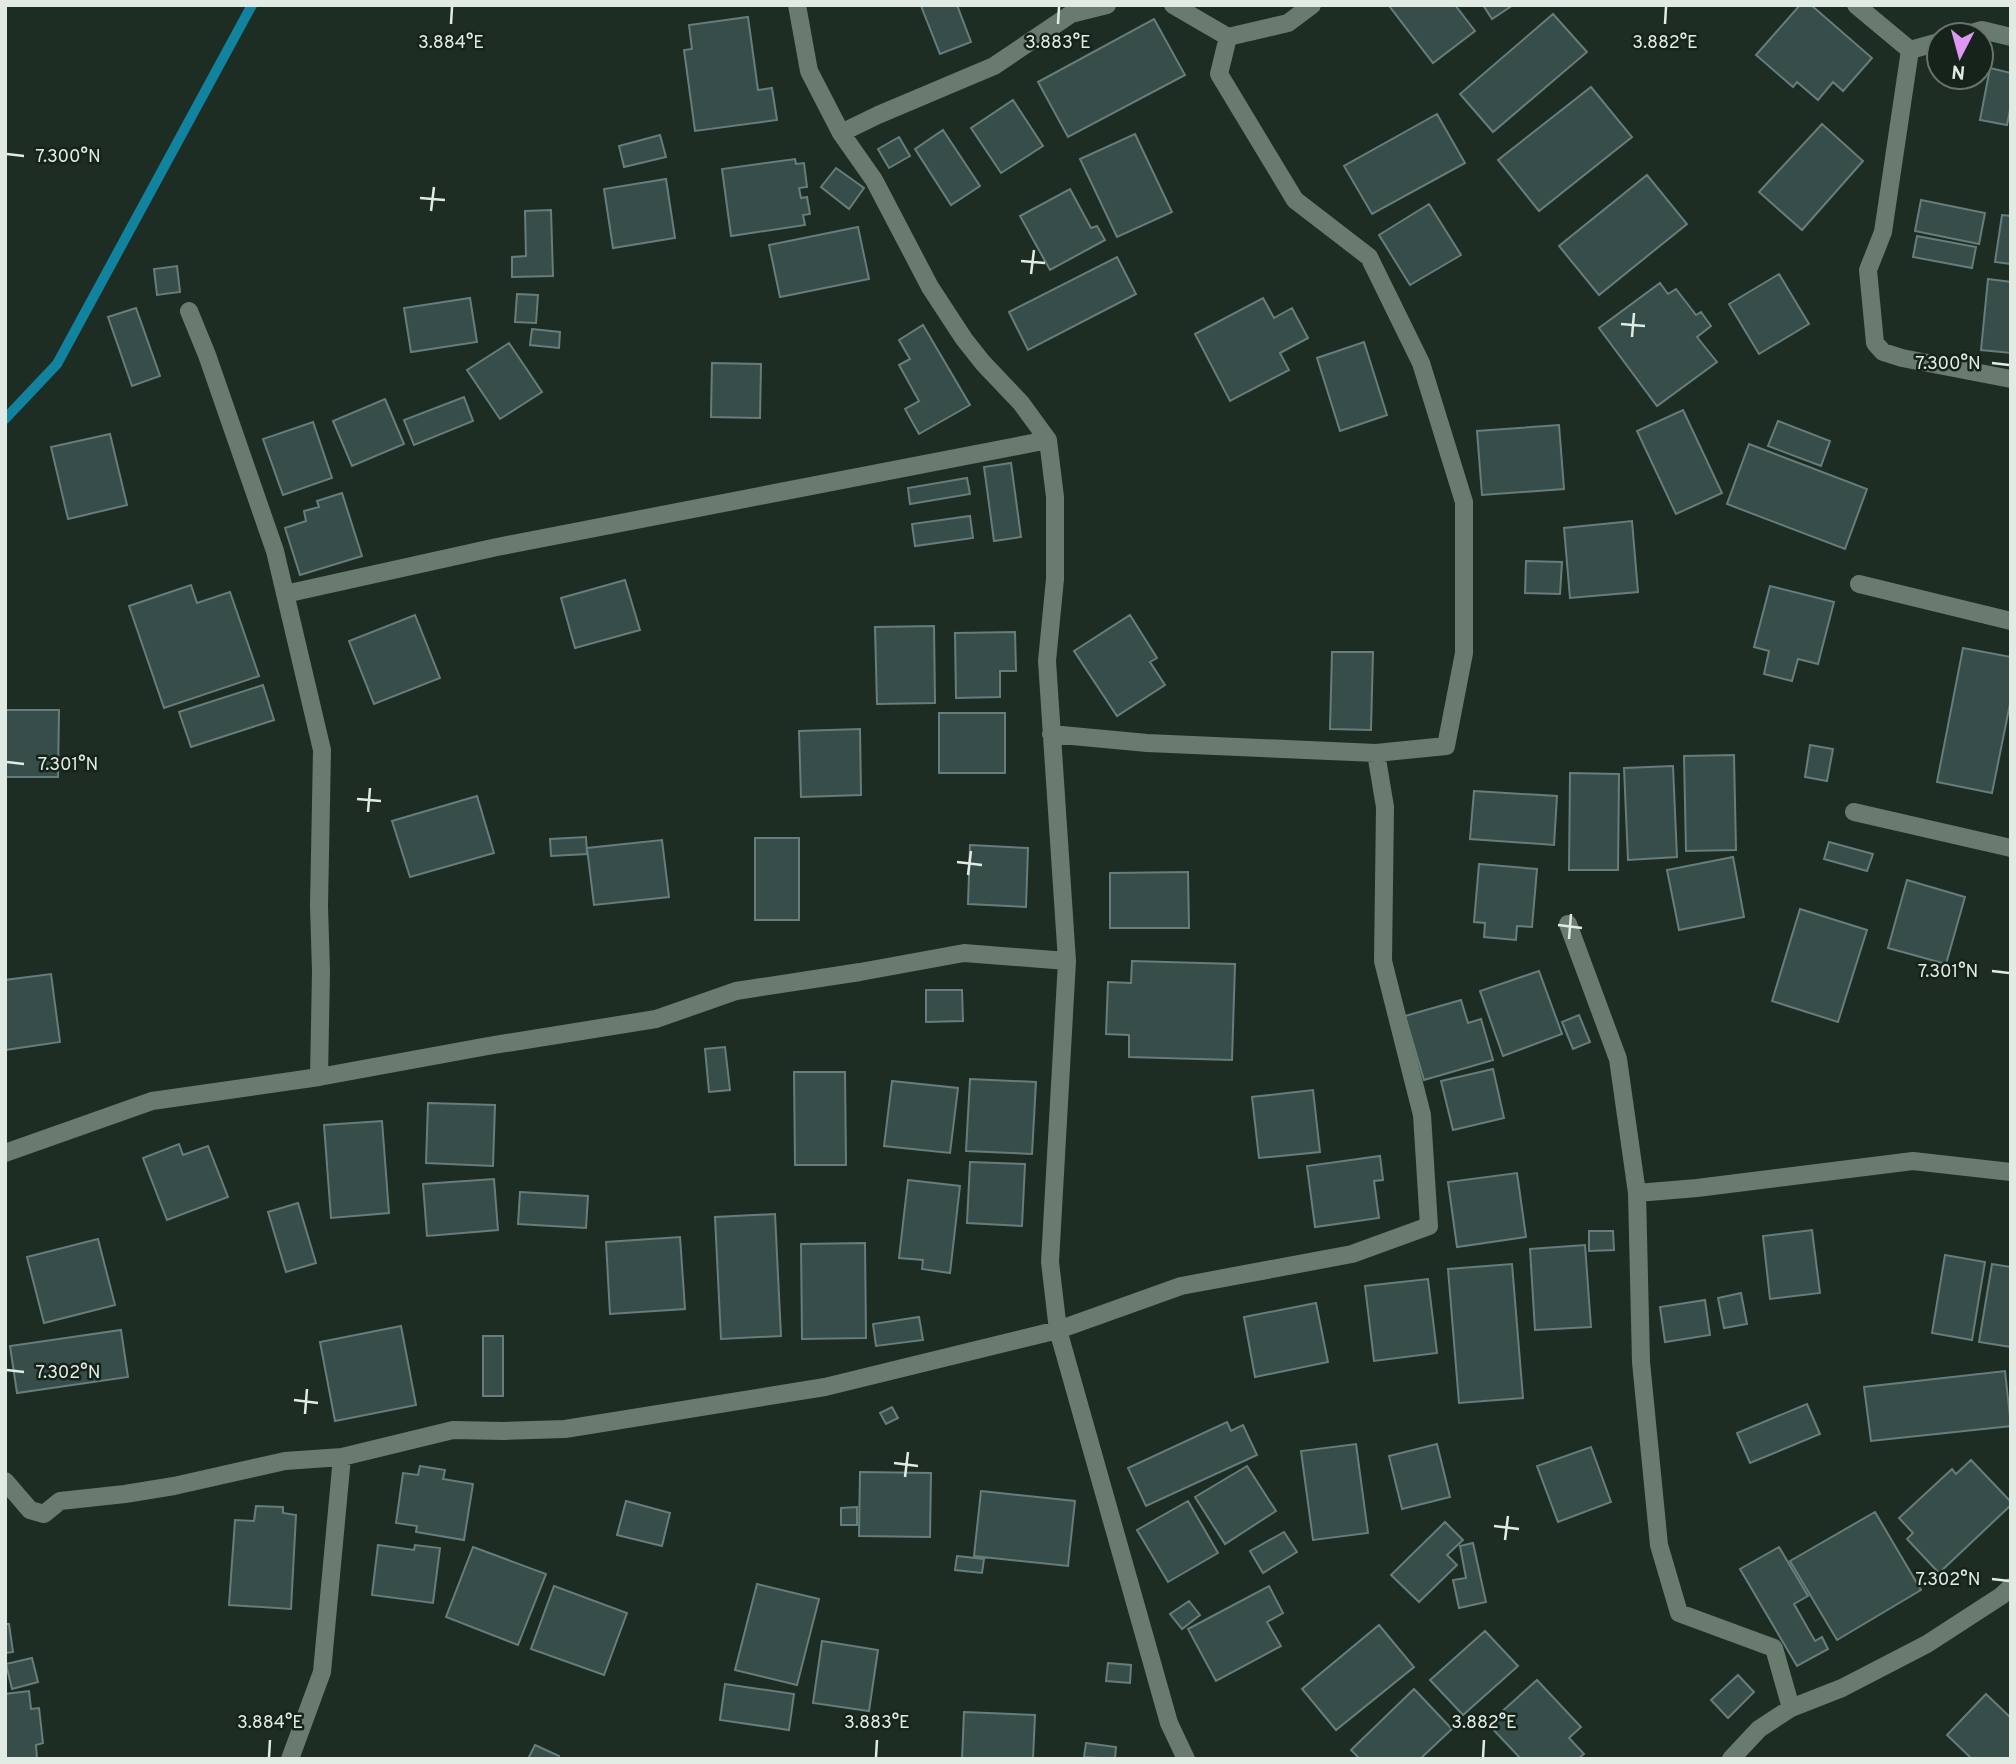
<svg xmlns="http://www.w3.org/2000/svg" width="2016" height="1764" font-family="Overpass,sans-serif">
  <style>
    .lines { fill: none; stroke-linecap: round; stroke-linejoin: round }
    .stream { stroke: #12839e; stroke-width: 10 }
    .building { fill: #374d4a; stroke: #667d7b; stroke-width: 2 }
    .minor { stroke: #697a6e; stroke-width: 18 }
    .ticks { fill: none; stroke: #e1ebe4; stroke-width: 2.5 }
    .ticks-label { font-size: 18px; text-anchor: middle; fill: #e1ebe4; stroke: #15231a; stroke-width: 5; stroke-linejoin: round; paint-order: stroke }
  </style>
  <rect width="100%" height="100%" fill="#1e2d23"/>
  <g class="lines">
    <path class="stream" d="M5,419L57,364L252,5"/>
  </g>
  <path class="building" d="M957,5L971,42L940,54L921,6Z
    M1392,5H1455L1475,31L1433,63L1390,7Z
    M1483,5H1513L1492,19Z
    M1800,5H1811L1872,58L1843,91L1833,82L1818,100L1797,82L1793,87L1756,55Z
    M1553,14L1587,52L1493,132L1460,94Z
    M748,17L758,90L772,88L777,120L695,131L684,50L692,49L689,25Z
    M1154,19L1185,75L1068,137L1038,82Z
    M1990,68L2011,73V105L2007,125L1980,120Z
    M1591,87L1632,137L1539,211L1498,160Z
    M1013,100L1043,146L1001,173L971,128Z
    M1437,114L1465,163L1372,214L1344,166Z
    M1822,124L1863,161L1802,230L1759,192Z
    M943,130L980,186L951,205L915,149Z
    M1135,134L1172,212L1117,237L1080,159Z
    M660,135L666,157L624,167L619,146Z
    M899,137L910,156L889,168L878,149Z
    M795,159L796,164L804,163L807,187L799,188L801,198L807,197L810,214L803,215L805,225L731,236L722,169Z
    M836,168L864,188L849,209L821,187Z
    M1647,175L1687,224L1599,295L1559,246Z
    M666,179L675,238L613,248L604,189Z
    M1070,189L1091,228L1097,226L1105,240L1050,270L1020,216Z
    M1921,200L1985,213L1979,244L1915,231Z
    M1429,204L1461,255L1410,285L1379,235Z
    M551,210L553,276L512,277V257L526,256L525,211Z
    M2002,215L2011,216V264L1995,262Z
    M858,227L869,279L780,297L769,245Z
    M1917,236L1976,247L1972,268L1913,257Z
    M1117,257L1136,294L1028,350L1009,312Z
    M177,266L180,292L157,295L154,269Z
    M1779,274L1809,324L1759,354L1729,304Z
    M1988,279L2011,282V353L1981,350Z
    M1660,283L1668,294L1676,289L1696,315L1701,312L1711,326L1697,337L1717,362L1657,406L1599,328Z
    M517,294L538,295L536,323L515,322Z
    M470,298L477,342L411,352L404,308Z
    M1263,298L1274,318L1292,308L1308,338L1280,353L1289,370L1230,401L1195,334Z
    M136,308L160,376L132,386L108,317Z
    M923,325L970,405L919,434L905,409L919,401L899,365L910,359L899,340Z
    M532,329L560,332L559,348L530,345Z
    M1364,342L1387,415L1340,431L1317,358Z
    M509,343L542,392L500,419L467,370Z
    M712,363L761,364L760,418L711,417Z
    M464,397L473,421L414,445L404,420Z
    M385,399L404,444L352,466L333,421Z
    M1683,410L1722,493L1676,514L1637,431Z
    M1778,421L1830,441L1821,466L1768,446Z
    M313,422L332,478L283,495L263,439Z
    M1559,425L1564,489L1482,495L1477,431Z
    M110,434L127,505L68,519L51,447Z
    M1749,444L1867,489L1845,549L1727,504Z
    M1011,463L1021,537L994,541L984,467Z
    M967,478L970,494L910,504L908,488Z
    M342,493L362,556L300,575L285,528L306,521L304,511L319,507L317,501Z
    M970,516L973,538L915,546L912,524Z
    M1632,521L1638,592L1570,598L1564,528Z
    M1526,561L1562,562L1560,594L1525,593Z
    M625,580L640,630L575,648L561,598Z
    M191,585L197,603L230,592L259,676L164,708L129,606Z
    M1770,586L1834,602L1818,664L1798,659L1792,681L1764,674L1769,651L1754,647Z
    M415,615L440,678L374,704L349,641Z
    M1130,615L1157,658L1150,662L1165,685L1117,716L1074,651Z
    M934,626L935,703L877,704L875,627Z
    M1015,632L1016,671H1000V697L956,698L955,633Z
    M1963,648L2011,657V699L1992,793L1937,782Z
    M1332,652H1373L1371,730L1330,729Z
    M263,685L274,720L191,747L179,712Z
    M5,710H59L58,777H5Z
    M939,713H1005V773H939Z
    M860,729L861,795L801,797L799,731Z
    M1810,745L1833,749L1827,781L1805,777Z
    M1734,755L1736,850L1686,851L1684,756Z
    M1673,766L1677,857L1628,860L1624,768Z
    M1570,773L1619,774L1618,870H1569Z
    M1474,791L1557,796L1554,845L1470,839Z
    M477,796L494,853L410,877L392,821Z
    M586,837L587,854L551,856L550,839Z
    M755,838H799V920H755Z
    M662,840L669,897L594,905L587,848Z
    M1829,842L1873,854L1867,871L1824,859Z
    M970,845L1028,848L1026,907L968,904Z
    M1733,857L1744,917L1679,930L1667,870Z
    M1479,864L1537,869L1532,927L1517,926L1516,940L1484,937L1485,923L1474,922Z
    M1188,872L1189,928H1110V873Z
    M1907,880L1965,897L1946,964L1888,948Z
    M1800,909L1867,930L1838,1022L1772,1001Z
    M1132,961L1235,964L1232,1060L1129,1057V1035L1106,1034L1108,982L1131,983Z
    M1539,971L1562,1034L1503,1056L1480,991Z
    M51,974L60,1042L5,1050V980Z
    M926,990H962L963,1021L926,1022Z
    M1461,1000L1468,1023L1481,1019L1493,1060L1424,1080L1405,1016Z
    M1579,1015L1590,1042L1573,1049L1562,1022Z
    M725,1047L730,1090L709,1092L705,1049Z
    M1493,1069L1504,1118L1453,1130L1441,1081Z
    M794,1072H845L846,1165H795Z
    M970,1079L1036,1082L1032,1154L966,1151Z
    M892,1081L958,1088L950,1153L884,1146Z
    M1313,1090L1320,1152L1259,1158L1252,1097Z
    M428,1103L495,1105L493,1166L426,1163Z
    M382,1121L389,1213L331,1218L324,1125Z
    M179,1144L183,1155L208,1146L228,1197L167,1220L143,1158Z
    M1380,1156L1383,1180L1374,1181L1379,1218L1315,1227L1307,1166Z
    M970,1162L1025,1164L1022,1226L967,1223Z
    M1517,1173L1526,1237L1457,1247L1448,1182Z
    M494,1179L498,1230L427,1236L423,1184Z
    M908,1180L960,1186L950,1273L922,1269L923,1260L899,1258Z
    M520,1192L588,1196L586,1228L518,1224Z
    M298,1203L316,1263L286,1272L268,1212Z
    M775,1214L781,1336L721,1339L715,1217Z
    M1812,1230L1820,1293L1770,1299L1763,1236Z
    M1589,1231H1613L1614,1250L1589,1251Z
    M680,1237L685,1309L610,1314L606,1242Z
    M98,1239L115,1305L44,1323L27,1257Z
    M865,1243L866,1338L802,1339L801,1244Z
    M1585,1245L1591,1327L1535,1330L1530,1249Z
    M1945,1255L1985,1262L1972,1340L1932,1333Z
    M1512,1264L1523,1398L1459,1403L1448,1269Z
    M1992,1264L2011,1267V1347L1979,1342Z
    M1428,1279L1437,1353L1374,1361L1365,1286Z
    M1741,1293L1747,1324L1724,1328L1718,1298Z
    M1705,1300L1710,1335L1665,1342L1660,1307Z
    M1316,1303L1328,1362L1255,1377L1244,1317Z
    M919,1317L923,1340L876,1346L873,1324Z
    M401,1326L416,1405L335,1421L320,1342Z
    M121,1330L128,1377L17,1393L10,1346Z
    M483,1336H503V1396H483Z
    M2005,1371L2011,1426L1871,1441L1864,1387Z
    M1807,1404L1820,1434L1750,1463L1737,1433Z
    M892,1407L898,1418L886,1424L880,1413Z
    M1227,1422L1231,1431L1243,1425L1257,1455L1146,1506L1128,1468Z
    M1356,1444L1368,1533L1313,1540L1301,1451Z
    M1437,1444L1450,1497L1402,1509L1389,1456Z
    M1591,1447L1611,1502L1558,1522L1537,1466Z
    M1971,1460L2011,1502V1505L1939,1573L1907,1539L1913,1533L1899,1518L1952,1469L1956,1474Z
    M420,1466L445,1470L443,1479L473,1484L464,1540L416,1532L417,1526L396,1523L403,1473L418,1475Z
    M1247,1466L1276,1511L1225,1544L1195,1497Z
    M860,1472L931,1473L930,1537L859,1536Z
    M981,1491L1075,1501L1068,1566L974,1556Z
    M626,1501L670,1513L662,1546L617,1535Z
    M1188,1501L1218,1553L1168,1582L1137,1530Z
    M256,1506L283,1507V1513L296,1515L291,1609L229,1605L235,1520L254,1521Z
    M857,1507V1525H841V1508Z
    M1875,1512L1921,1590L1837,1640L1790,1561Z
    M1445,1522L1463,1540L1447,1555L1457,1565L1419,1602L1391,1575Z
    M1284,1532L1297,1552L1263,1573L1250,1551Z
    M1473,1543L1486,1602L1459,1608L1453,1580L1466,1578L1460,1546Z
    M378,1545L414,1550L415,1545L440,1548L433,1603L372,1595Z
    M473,1547L546,1574L518,1645L446,1617Z
    M1779,1547L1808,1596L1794,1604L1815,1641L1822,1637L1828,1649L1797,1666L1740,1569Z
    M957,1556L984,1559L982,1573L955,1570Z
    M757,1584L819,1599L797,1685L735,1670Z
    M554,1586L627,1613L604,1675L531,1649Z
    M1269,1586L1283,1613L1267,1622L1281,1646L1216,1681L1188,1629Z
    M1189,1601L1200,1615L1182,1629L1170,1614Z
    M5,1624H9L13,1652L5,1653Z
    M1379,1625L1414,1667L1336,1730L1302,1689Z
    M1485,1631L1518,1666L1463,1715L1430,1680Z
    M822,1641L878,1650L869,1711L813,1703Z
    M32,1658L38,1682L12,1689L6,1664Z
    M1108,1663L1131,1665L1130,1683L1106,1681Z
    M1738,1675L1754,1692L1728,1718L1711,1700Z
    M1537,1680L1581,1727L1569,1738L1584,1754L1578,1759H1521L1488,1724Z
    M725,1684L794,1694L789,1730L720,1720Z
    M1414,1689L1452,1729L1420,1759H1360L1351,1750Z
    M29,1691L31,1709L39,1708L43,1743L36,1745L37,1759H5V1694Z
    M1986,1694L2011,1718V1759H1972L1947,1735Z
    M964,1712L1035,1715L1033,1759H962Z
    M1086,1743L1116,1747L1115,1759L1084,1757Z
    M535,1745L559,1756L557,1759H528Z"/>
  <g class="lines">
    <path class="minor" d="M797,5L809,71L841,133L874,180L930,287L964,339L983,363L1021,403L1048,440L1055,497V579L1047,661L1067,961L1050,1262L1058,1330L1169,1723L1186,1759
      M1173,5L1228,37L1288,23L1312,5
      M1856,5L1910,50L1883,232L1868,270L1875,343L1883,352L1902,358L2011,379
      M1965,35L1982,30L2011,37
      M1228,37L1219,74L1295,200L1369,257L1421,363L1464,502V653L1446,746L1376,753
      M1910,50L1939,42
      M841,133L878,115L994,66L1071,14L1107,5
      M189,311L207,355L275,551L322,750L319,906L321,971L319,1077L488,1046L656,1019L736,991L860,972L964,953L1067,961
      M1859,584L2011,621
      M285,594L497,547L1048,440
      M1854,812L2011,848
      M1568,924L1618,1059L1637,1193L1641,1362L1659,1545L1679,1613L1774,1648L1791,1708
      M5,1153L152,1101L319,1077
      M1637,1193L1697,1188L1913,1161L2011,1172
      M5,1481L30,1510L44,1514L60,1501L125,1494L174,1486L285,1461L342,1457L453,1430L504,1431L565,1429L825,1387L1058,1330L1181,1286L1352,1254L1429,1226L1422,1115L1383,961L1385,807L1376,753L1147,743L1051,734
      M290,1759L322,1672L342,1457
      M1731,1759L1759,1729L1791,1708L1842,1688L1927,1644L2001,1596L2011,1587"/>
  </g>
  <path class="ticks" d="M451,24L452,7M1058,24L1059,7M1665,24L1666,7M7,154L24,156M420,198L445,200M431,211L434,187M1021,261L1045,263M1031,274L1034,250M1621,324L1645,326M1632,337L1634,313M1992,363L2009,365M7,762L24,764M357,799L381,801M368,812L370,788M957,862L982,865M968,875L971,851M1558,925L1582,928M1569,939L1571,914M1992,971L2009,973M7,1370L24,1372M294,1400L318,1403M305,1414L307,1389M894,1463L918,1466M905,1477L908,1452M1494,1526L1519,1529M1505,1540L1508,1516M1992,1579L2009,1581M269,1757L270,1740M876,1757L877,1740M1483,1757L1484,1740"/>
  <g class="ticks-label">
    <text x="451" y="48">3.884°E</text>
    <text x="1058" y="48">3.883°E</text>
    <text x="1665" y="48">3.882°E</text>
    <text x="68" y="162">7.300°N</text>
    <text x="1948" y="369">7.300°N</text>
    <text x="68" y="770">7.301°N</text>
    <text x="1948" y="977">7.301°N</text>
    <text x="68" y="1378">7.302°N</text>
    <text x="1948" y="1585">7.302°N</text>
    <text x="270" y="1728">3.884°E</text>
    <text x="877" y="1728">3.883°E</text>
    <text x="1484" y="1728">3.882°E</text>
  </g>
  <rect width="2016" height="1764" fill="none" stroke="#e1ebe4" stroke-width="14"/>
  <g transform="translate(1960 56) rotate(186)"><circle r="33" fill="#15231a" stroke="#67736b" stroke-width="2"/>
  <path d="M0-5L12 26L0 18L-12 26Z" fill="#de98f3"/>
  <text y="-10" font-size="19" font-weight="bold" text-anchor="middle" fill="#e1ebe4">N</text>
  </g>
</svg>
